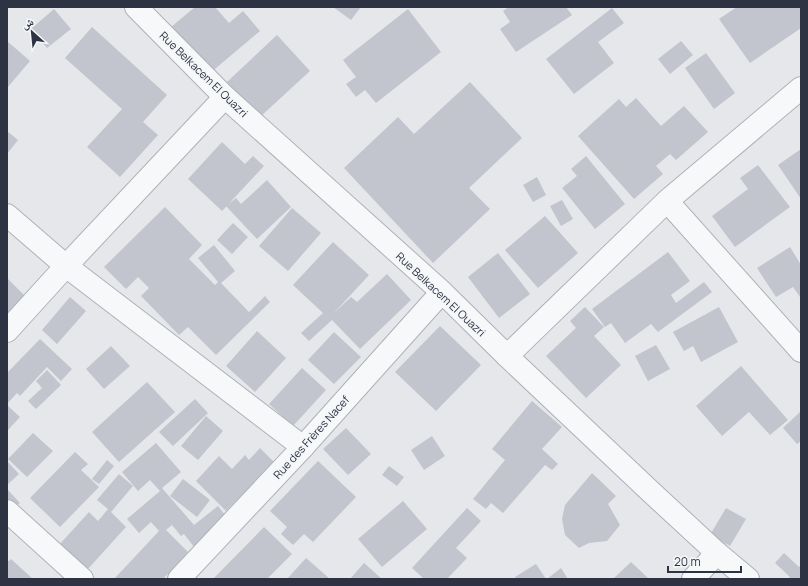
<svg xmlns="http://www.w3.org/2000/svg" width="808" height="586" font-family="Manrope,'Noto Naskh Arabic',sans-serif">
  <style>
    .building { fill: #c2c5cd }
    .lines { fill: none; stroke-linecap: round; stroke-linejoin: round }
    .minor-casing { stroke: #aeb1b8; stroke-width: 24 }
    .tertiary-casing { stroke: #aeb1b8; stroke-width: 24 }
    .minor { stroke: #f7f8fa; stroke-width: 22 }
    .tertiary { stroke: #f7f8fa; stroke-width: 22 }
    .labels { text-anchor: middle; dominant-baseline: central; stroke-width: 3.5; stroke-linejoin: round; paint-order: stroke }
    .street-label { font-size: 11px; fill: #2d3342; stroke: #f4f6f8 }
  </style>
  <rect width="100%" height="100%" fill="#e5e7eb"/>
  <path class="building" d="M195,7H215L229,23L243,11L260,31L209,74L171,27Z
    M333,7H361L351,20Z
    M509,7H566L572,15L516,52L500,29L510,22L503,11Z
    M737,7H800L801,9V28L750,63L719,19Z
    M612,8L624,23L598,42L614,63L574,94L546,59Z
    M54,9L71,29L47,48L31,29Z
    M408,9L441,52L376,103L365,90L356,97L346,84L356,77L343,60Z
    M92,27L167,95L143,122L158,135L120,177L87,147L122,109L65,58Z
    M277,35L310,71L260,117L227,82Z
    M7,41L30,61L7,88Z
    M681,41L693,55L670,74L658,59Z
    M706,53L735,93L714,109L685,68Z
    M470,82L522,138L469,188L490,209L433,263L344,168L398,117L414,134Z
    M636,98L661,126L684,106L708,132L676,160L670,154L656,166L663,174L634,199L578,136L619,99L626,107Z
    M7,131L18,140L7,154Z
    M222,142L245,164L253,156L264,166L222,211L188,179Z
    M801,149V199L778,165Z
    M586,156L625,204L595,229L562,188L577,176L571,169Z
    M758,165L790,207L735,247L712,216L748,189L740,178Z
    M537,177L546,195L533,202L523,185Z
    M267,180L291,207L257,239L226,206L236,198L241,204Z
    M562,200L573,219L561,226L550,206Z
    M165,207L202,245L189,259L215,285L218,282L198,258L214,245L235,271L221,283L249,312L265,296L270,302L216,355L188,327L179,335L141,296L149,288L138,277L126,289L104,267Z
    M292,208L321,233L288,271L259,246Z
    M545,216L578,253L538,288L505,250Z
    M233,223L248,237L232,254L217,240Z
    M333,242L369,275L333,314L351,297L357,302L387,274L411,300L360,349L332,320L309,341L301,333L323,313L293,285Z
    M790,247L801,265V296L800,297L793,287L776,297L757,268Z
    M668,252L690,281L671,295L676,303L704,282L712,292L658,332L651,324L625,343L611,323L605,327L592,309Z
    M498,253L530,294L499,318L468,277Z
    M7,278L30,301L7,324Z
    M70,297L86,311L57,344L42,330Z
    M585,307L604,327L594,336L621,365L586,398L546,356L576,328L570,321Z
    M719,307L738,342L701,362L693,346L684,351L673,332Z
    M440,326L481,365L436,411L395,372Z
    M257,331L286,358L255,392L226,366Z
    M334,332L361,357L334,384L308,360Z
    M40,339L72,369L61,381L47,367L20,396L17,393L7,404V373Z
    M656,345L670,369L648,381L635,356Z
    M111,346L130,366L104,389L86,369Z
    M741,366L788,420L770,435L749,412L722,436L696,406Z
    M302,368L326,390L293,426L269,404Z
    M47,370L61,385L36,409L28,401L42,388L36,381Z
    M147,382L175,412L119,462L92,432Z
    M195,399L208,413L173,446L159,432Z
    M532,401L562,427L542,449L558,464L552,470L545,465L503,513L491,503L486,509L473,499L505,460L492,449Z
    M7,405L20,417L8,430L7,429Z
    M801,411V441L797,444L783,428Z
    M206,416L223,431L198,460L181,446Z
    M346,428L371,454L348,475L323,449Z
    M33,433L53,451L27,477L8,459Z
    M432,436L445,456L424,470L411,450Z
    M156,443L181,472L162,488L194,525L218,506L232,524L198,552L184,534L181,536L172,525L166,530L188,552L163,579H114L159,531L151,522L139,533L127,519L160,491L150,480L138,491L122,472Z
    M260,448L274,462L226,511L196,481L219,456L232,469L245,455L249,460Z
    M75,452L88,464L81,470L99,487L60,527L30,498Z
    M107,460L114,466L99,484L92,479Z
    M7,461L19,474L7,485Z
    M318,461L356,497L313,542L304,534L293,545L281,534L287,527L270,511Z
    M389,466L404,477L397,486L382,475Z
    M592,473L616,496L608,504L620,525L607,541L589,543L579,548L565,535L562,519L565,505Z
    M119,474L133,486L111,512L126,527L87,570L59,545L89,512L98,521L108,509L97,500Z
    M183,479L210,500L197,517L170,496Z
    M7,489L20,503L11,510L7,506Z
    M403,501L427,529L382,567L358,539Z
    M467,508L481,521L456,548L467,558L447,579H424L412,568Z
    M726,508L746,519L730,546L710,535Z
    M264,527L292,554L267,579H213Z
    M784,553L799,567L801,564V579H788L790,577L775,563Z
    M306,558L330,579H287Z
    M11,559L33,579H7V560L9,561Z
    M631,562L649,579H613Z
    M364,563L382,579H350Z
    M536,564L546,579H516L515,577Z
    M561,568L568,579H547Z"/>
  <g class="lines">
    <defs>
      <path id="minor" d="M667,201L801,88
        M7,215L66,266L303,447
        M7,331L66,266L225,97
        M507,356L667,201L801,351
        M7,511L82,579
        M693,579L717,553"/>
      <path id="tertiary" d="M136,7L225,97L442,292L507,356L651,492L717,553L748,579
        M179,579L303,447L442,292"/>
    </defs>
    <use href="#minor" class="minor-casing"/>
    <use href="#tertiary" class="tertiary-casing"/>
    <use href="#minor" class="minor"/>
    <use href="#tertiary" class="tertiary"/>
  </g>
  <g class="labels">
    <g class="street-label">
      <text transform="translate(204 74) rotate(44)">Rue Belkacem El Ouazri</text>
      <text transform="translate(441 294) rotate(43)">Rue Belkacem El Ouazri</text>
      <text transform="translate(311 437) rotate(-48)">Rue des Frères Nacef</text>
    </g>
  </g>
  <rect width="808" height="586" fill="none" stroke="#2d3342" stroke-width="16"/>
  <g transform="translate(32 32) rotate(333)" stroke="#f4f6f8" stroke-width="3" paint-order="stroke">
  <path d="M0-3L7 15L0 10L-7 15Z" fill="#2d3342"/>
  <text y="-6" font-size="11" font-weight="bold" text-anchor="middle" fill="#2d3342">ش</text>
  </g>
  <path d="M668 566v6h73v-6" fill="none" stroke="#2d3342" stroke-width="2"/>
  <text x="674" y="566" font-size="12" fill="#2d3342" stroke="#f4f6f8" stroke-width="3" paint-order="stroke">20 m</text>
</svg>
